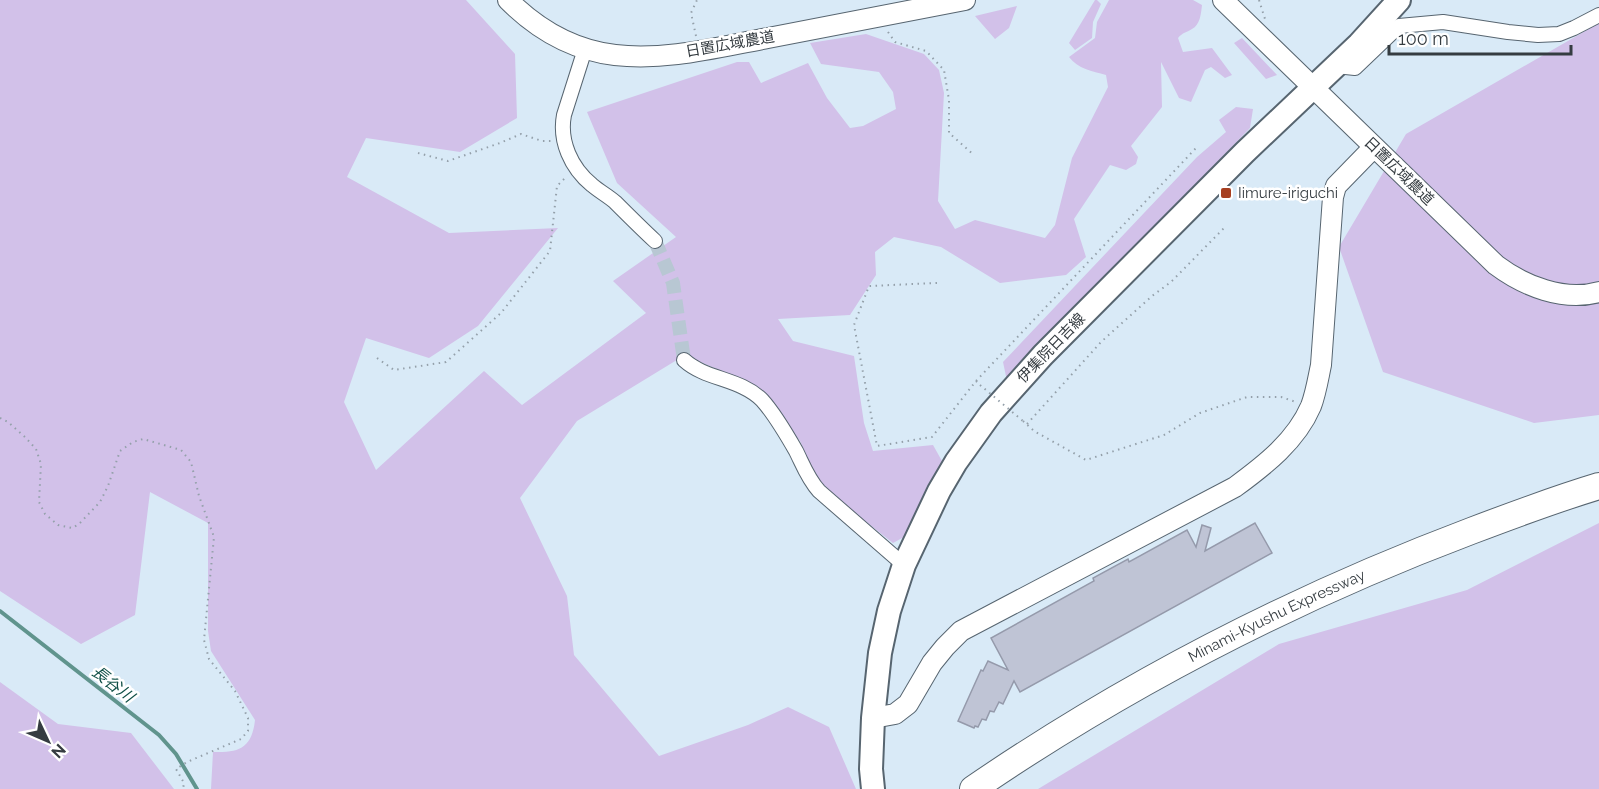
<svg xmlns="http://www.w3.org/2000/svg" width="1599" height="789" font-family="Raleway,'Noto Sans JP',sans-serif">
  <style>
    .green { fill: #d2c1e9 }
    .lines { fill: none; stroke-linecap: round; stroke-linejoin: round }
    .stream { stroke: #60948d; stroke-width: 4 }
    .building { fill: #bfc4d5; stroke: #959aab; stroke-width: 1.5 }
    .street-tunnel { stroke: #b8c7d3; stroke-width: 14; stroke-dasharray: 14 7; stroke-linecap: butt }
    .street-casing { stroke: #576570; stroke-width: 16 }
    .secondary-casing { stroke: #576570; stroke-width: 22 }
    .primary-casing { stroke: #576570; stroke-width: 26 }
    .highway-casing { stroke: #576570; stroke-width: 28 }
    .path { stroke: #94a0aa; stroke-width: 2; stroke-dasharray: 1.5 4.5; stroke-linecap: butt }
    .street { stroke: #fff; stroke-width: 14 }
    .secondary { stroke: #fff; stroke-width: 20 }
    .primary { stroke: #fff; stroke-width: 22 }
    .highway { stroke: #fff; stroke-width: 26 }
    .path-bridge { stroke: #94a0aa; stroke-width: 2; stroke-dasharray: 1.5 4.5; stroke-linecap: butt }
    .poi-dot { fill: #a73f20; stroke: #fff; stroke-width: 2 }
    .labels { text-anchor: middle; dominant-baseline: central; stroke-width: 5; stroke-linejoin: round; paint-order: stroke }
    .street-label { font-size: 15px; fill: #353c41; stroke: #fff }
    .poi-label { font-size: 15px; fill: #353c41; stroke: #fff; text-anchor: start }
    .water-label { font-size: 16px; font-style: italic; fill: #0f4f46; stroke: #fff }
  </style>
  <rect width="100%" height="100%" fill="#d9eaf7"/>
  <path class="green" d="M0,0H466L515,54L517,118L460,152L366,138L347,177L449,233L558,228L478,326L429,358L366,338L344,402L376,470L484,371L522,405L646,313L613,281L676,237L617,183L587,112L737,62H749L761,83L808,63L827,98L850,128L863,126L896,109L893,92L879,72L821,64L810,43L866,34L924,54L939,70L944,93L938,201L955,229L975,220L1045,238L1055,225L1072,158L1108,87L1106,75C1092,71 1078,69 1069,57L1095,38L1097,22L1109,0H1193L1202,5C1201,14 1200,25 1192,29C1186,33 1183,32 1178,38L1183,52L1212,48L1232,75L1225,78L1211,67L1205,70L1191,102L1179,98L1161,62L1162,107L1131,146L1138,157L1136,164L1126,170L1110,165L1074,219L1086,257L1066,275L1000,283L941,247L894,237L875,252L876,275L850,315L778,319L793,341L854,356L864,423L873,451L933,445L942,461L904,537L893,543L819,485L800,441L752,385L685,355L577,421L520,498L567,596L574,655L659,756L748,725L788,707L829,727L856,789H211L213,752C239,753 252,748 255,720L211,651L208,631V523L150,492L135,615L81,644L0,591Z
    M1095,0H1097L1101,4L1093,22L1092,38L1075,50L1069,43Z
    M1017,6L1009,28L995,39L975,16Z
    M1599,18V415L1534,423L1383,372L1339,247L1406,134L1594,26Z
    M1242,38L1277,75L1266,79L1234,43Z
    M1236,107L1253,109L1250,128L1007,381L1003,362L1197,157L1226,132L1219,120Z
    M1599,523V789H1038L1279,644L1467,590Z
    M0,682L58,724L131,733L174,789H0Z"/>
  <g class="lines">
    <path class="stream" d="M0,611L159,735L176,754L197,789"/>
  </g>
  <path class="building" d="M1255,523L1272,553L1020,692L1014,681L1003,704L999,702L994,712L990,711L986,720L982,719L978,727L975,726L974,728L958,721L981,670L983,671L988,661L1008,670L991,638L1094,581L1093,578L1128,559L1129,562L1187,530L1196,547L1202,525L1211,528L1205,551Z"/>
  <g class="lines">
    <path class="street-tunnel" d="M655,241L673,283L684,360"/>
    <defs>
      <path id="street" d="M585,49L564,115C559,141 571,168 592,185C599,191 608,196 615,202C628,215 641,228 655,241
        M1336,66L1355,68L1399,26L1443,22L1508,32L1538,35L1559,34L1574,28L1599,15
        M684,360C706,380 740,378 762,400C772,411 788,437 796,451C803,465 808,479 819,491L904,565"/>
      <path id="secondary" d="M508,0C537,29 573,50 615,55C666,61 718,47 768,38C833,25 899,13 965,0
        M1223,0L1496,265C1524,286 1564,302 1599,292
        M873,718L895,714L908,704L932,663L945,647L961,631L1235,487C1265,465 1296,441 1311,406C1316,393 1318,379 1321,365L1333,197L1336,186L1374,147"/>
      <path id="primary" d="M873,789L871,769L873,718L880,653L889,611L904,565L939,491L956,462L991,413L1043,355L1245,152L1359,44L1399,0"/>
      <g id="highway">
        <path id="s1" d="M973,789C1128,683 1296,597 1471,531C1513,515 1556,499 1599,486"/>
      </g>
    </defs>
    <use href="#street" class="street-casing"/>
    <use href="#secondary" class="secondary-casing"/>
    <use href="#primary" class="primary-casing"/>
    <use href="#highway" class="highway-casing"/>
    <path class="path" d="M1259,0L1265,19
      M888,32L895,42L926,51L944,70L949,100V133L974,155
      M696,36L691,13L697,0
      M418,153L448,161L500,143L521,134L542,141H552
      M937,283L869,286L854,325L877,446L932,437L976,381L1196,148
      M377,358L394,370L446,362L501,313L550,251L557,186L567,176
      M976,381L980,385
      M0,418L8,422L25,437L36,449L41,464L39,502L45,514L58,525L72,528L79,524L100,502L108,486L120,451L133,442L143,439L181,450L191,462L199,496L214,537L204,640L209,659L235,691L248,718V731L241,739L187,762L176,769L184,783L183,789
      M1023,421L1034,431L1086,460L1164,435L1200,413L1247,397H1281L1296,402
      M1027,424L1101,342L1152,296L1171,282L1225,227"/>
    <use href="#street" class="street"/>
    <use href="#secondary" class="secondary"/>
    <use href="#primary" class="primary"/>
    <use href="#highway" class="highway"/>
    <path class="path-bridge" d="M980,385L1023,421"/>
  </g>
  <rect class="poi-dot" x="1220" y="187" width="12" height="12" rx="3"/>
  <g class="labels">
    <g class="street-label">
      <text transform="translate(730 44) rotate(-10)">日置広域農道</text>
      <text transform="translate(1399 171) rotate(44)">日置広域農道</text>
      <text transform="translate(1051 348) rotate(-46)">伊集院日吉線</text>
      <text stroke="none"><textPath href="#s1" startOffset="350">Minami-Kyushu Expressway</textPath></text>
    </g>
    <g class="poi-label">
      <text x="1238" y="193">Iimure-iriguchi</text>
    </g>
    <g class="water-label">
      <text transform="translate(113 684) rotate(38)">長谷川</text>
    </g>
  </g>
  <g transform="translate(48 741) rotate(134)" stroke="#ffffff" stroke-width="4.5" paint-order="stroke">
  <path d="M0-4.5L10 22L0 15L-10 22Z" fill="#353c41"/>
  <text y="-9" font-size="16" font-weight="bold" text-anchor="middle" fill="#353c41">N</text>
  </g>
  <path d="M1389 45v9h182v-9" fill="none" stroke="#353c41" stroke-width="3"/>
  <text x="1398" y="45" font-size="18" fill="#353c41" stroke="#ffffff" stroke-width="4.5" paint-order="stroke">100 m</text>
</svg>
